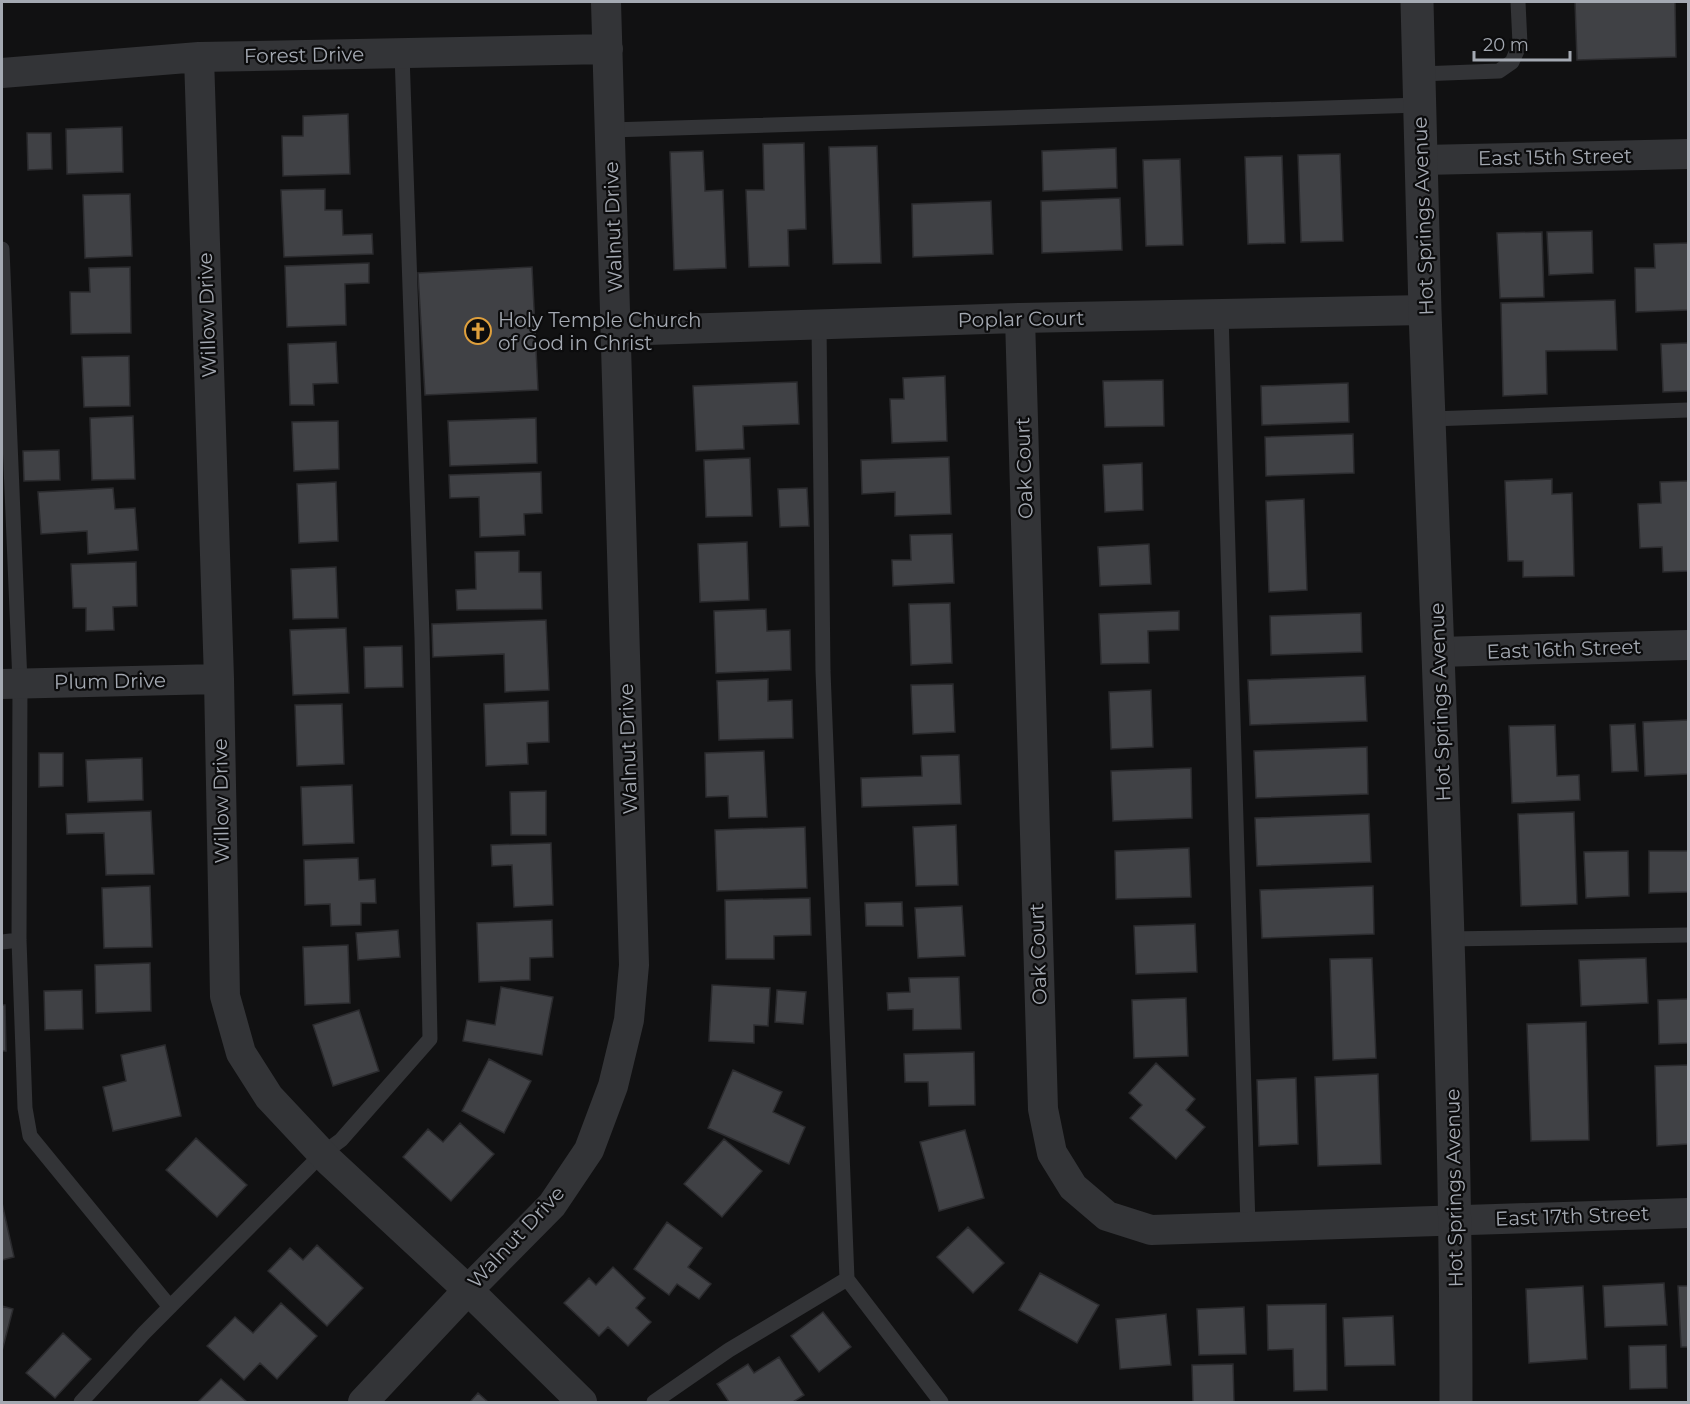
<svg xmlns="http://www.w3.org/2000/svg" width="1690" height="1404" font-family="Montserrat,sans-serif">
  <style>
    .building { fill: #404145; stroke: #2b2b2e; stroke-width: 1.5 }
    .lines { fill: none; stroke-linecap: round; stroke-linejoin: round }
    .service { stroke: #333437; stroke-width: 15 }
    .minor { stroke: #333437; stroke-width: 30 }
    .tertiary { stroke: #333437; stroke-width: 33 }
    .labels { text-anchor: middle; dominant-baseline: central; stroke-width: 4.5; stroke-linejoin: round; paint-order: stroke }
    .street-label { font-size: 20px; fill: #a4a9b2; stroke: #0c0c0d }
    .poi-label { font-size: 20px; fill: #a4a9b2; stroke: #0c0c0d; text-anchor: start }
  </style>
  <rect width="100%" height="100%" fill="#111112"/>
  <path class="building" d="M1575,2H1675L1676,57L1577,60Z
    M348,114L350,174L283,176L282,136H303V116Z
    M122,127L123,172L67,174L66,129Z
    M27,133H51L52,169L28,170Z
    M804,143L806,229L788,230L789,266L749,267L746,190H764L763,144Z
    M877,146L881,263L833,264L829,147Z
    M1116,148L1117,188L1043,191L1042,151Z
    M703,151L705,191L723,190L726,268L674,270L670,152Z
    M1340,154L1343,241L1301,242L1298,155Z
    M1282,156L1285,243L1248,244L1245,157Z
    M1180,159L1183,245L1146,246L1143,160Z
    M325,189V210H342L343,235L372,234L373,254L284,257L281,190Z
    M130,194L132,256L85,258L83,195Z
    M1120,198L1122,250L1042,253L1041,201Z
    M991,201L993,254L913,257L912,204Z
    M1592,231L1593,273L1549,275L1547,232Z
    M1542,232L1544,297L1500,298L1497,233Z
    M1688,243V310L1636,312L1635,268H1655L1654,244Z
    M369,263V283L345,284L346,325L287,327L285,266Z
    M130,267L131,333L71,334L70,292H90L89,268Z
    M532,267L538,390L425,395L418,273Z
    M1615,300L1617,350L1546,351L1547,394L1503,396L1501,303Z
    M336,342L338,383L313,384L314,405H290L288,344Z
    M1688,343V391L1663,392L1661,344Z
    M129,356L130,406L84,407L82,357Z
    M945,376L947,441L892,443L890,399H904L903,378Z
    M1163,380L1164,426L1105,427L1103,381Z
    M797,382L799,424L743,426L744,449L696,451L693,386Z
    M1348,383L1349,422L1262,425L1261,386Z
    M133,416L135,479L92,480L90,418Z
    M536,418L537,463L450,466L448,421Z
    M338,421L339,469L294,471L292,422Z
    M1353,434L1354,473L1266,476L1265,437Z
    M59,450L60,480L24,481L23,451Z
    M949,457L951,514L895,516V492L862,494L861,460Z
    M750,458L752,516L706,517L704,460Z
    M1142,463L1143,510L1105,512L1103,465Z
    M541,472L542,513L524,514L525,535L480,537L479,497L450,498L449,475Z
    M1552,479V494L1572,493L1574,576L1523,577V561H1508L1505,481Z
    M1688,481V571L1663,572L1662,547L1640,548L1638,504L1661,503L1660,482Z
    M336,482L338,541L299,543L297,484Z
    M113,488L115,509L135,508L138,550L88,554L87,531L41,534L38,492Z
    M807,488L809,526L780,527L778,489Z
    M1304,499L1307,590L1269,592L1266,501Z
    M952,534L954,583L893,586L892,560H911L910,535Z
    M747,542L749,600L700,602L698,544Z
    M1149,544L1151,584L1100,586L1098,547Z
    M519,551V572H541L542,609L457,610L456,590L476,589L475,552Z
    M136,562L137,606L113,607L114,630L86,631V608H73L71,564Z
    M336,567L338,618L293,619L291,569Z
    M950,603L952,663L911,665L909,604Z
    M766,609L767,631L790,630L791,670L716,673L714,611Z
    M1179,611V630L1148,631L1149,663L1101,664L1099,614Z
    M1361,613L1362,652L1271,655L1270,616Z
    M546,620L549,690L505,692L504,654L433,657L432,624Z
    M346,628L349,693L293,695L290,630Z
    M402,646L403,687L365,688L364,647Z
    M1365,676L1367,721L1250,725L1248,680Z
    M768,679V701L792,700L793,738L719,740L717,681Z
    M953,684L955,732L913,734L911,685Z
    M1151,690L1153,747L1111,749L1109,692Z
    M548,701L549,742L527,743L528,764L486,766L484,704Z
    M342,704L344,764L297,766L295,705Z
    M1688,720V774L1645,776L1643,722Z
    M1635,724L1638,771L1612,772L1610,725Z
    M1555,725L1557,776L1579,775L1580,800L1512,803L1509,726Z
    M1367,747L1368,794L1256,798L1254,751Z
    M764,751L767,817L729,818L728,796L706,797L705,753Z
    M39,753H63V786L39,787Z
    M959,755L961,804L862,807L861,778L922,776L921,756Z
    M142,758L143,800L88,802L86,760Z
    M1191,768L1192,818L1113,821L1111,771Z
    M352,785L354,843L303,845L301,787Z
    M546,791V835H511L510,792Z
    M151,811L154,874L106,875L104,833L67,834L66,814Z
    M1574,812L1577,904L1521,906L1518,814Z
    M1369,814L1371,862L1257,866L1255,818Z
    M956,825L958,885L916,886L913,827Z
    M805,827L807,888L717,891L715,830Z
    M551,843L553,905L514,907L512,865L492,866L491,845Z
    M1189,848L1191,897L1116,899L1115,851Z
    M1628,851L1629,896L1586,898L1584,852Z
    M1649,851H1688V892L1649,893Z
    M358,858L359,880L375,879L376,903H361V925L331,926L330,904L305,905L304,860Z
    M150,886L152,947L104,948L102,888Z
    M1373,886L1374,934L1262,938L1260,890Z
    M810,898L811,935L774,936V959H726L725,900Z
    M902,902L903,926H866L865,903Z
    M962,906L965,956L918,958L915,908Z
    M552,920L553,957L530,958V980L479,982L477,923Z
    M1195,924L1197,972L1136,974L1134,926Z
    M398,930L400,957L358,960L356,933Z
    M348,945L350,1003L305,1005L303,947Z
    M1372,958L1376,1058L1333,1060L1330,959Z
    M1646,958L1648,1003L1581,1006L1579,960Z
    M150,963L151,1011L96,1013L95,965Z
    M959,977L961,1029L913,1030V1009L888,1010L887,993L910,992L909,978Z
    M712,985L770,988L768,1026L754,1025V1043L709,1041Z
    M501,987L553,997L542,1055L463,1041L467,1020L495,1025Z
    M82,990L83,1029L45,1030L44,991Z
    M777,990L806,992L803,1024L775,1022Z
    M1186,998L1188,1056L1134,1058L1132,1000Z
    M1688,999V1043L1659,1044L1658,1000Z
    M2,1005H5L6,1051H2Z
    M359,1010L379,1071L333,1086L313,1025Z
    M1586,1022L1589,1140L1531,1141L1527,1024Z
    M165,1045L181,1116L113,1131L103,1087L126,1081L121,1055Z
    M974,1052L975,1105L929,1106L928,1082H905L904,1054Z
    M489,1059L531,1081L504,1133L462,1111Z
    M1156,1063L1195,1099L1186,1110L1205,1127L1176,1159L1130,1118L1142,1105L1129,1093Z
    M1688,1065V1144L1657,1146L1655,1066Z
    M733,1070L782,1092L773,1112L805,1127L789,1164L708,1128Z
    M1378,1074L1381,1164L1318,1166L1315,1077Z
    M1296,1078L1298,1144L1259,1146L1257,1080Z
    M460,1123L494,1154L451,1201L403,1157L428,1129L443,1142Z
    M965,1130L984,1198L939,1211L920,1142Z
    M196,1138L247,1185L217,1217L166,1170Z
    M724,1139L762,1171L722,1217L684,1184Z
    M2,1203L14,1257L2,1260Z
    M667,1222L702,1248L688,1267L711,1284L699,1299L677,1284L669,1295L634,1269Z
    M968,1227L1004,1263L973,1293L937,1257Z
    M317,1245L363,1288L327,1326L268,1271L290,1248L303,1260Z
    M613,1267L645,1298L636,1308L651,1322L628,1346L608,1327L599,1336L564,1303L589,1278L596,1285Z
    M1040,1273L1099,1305L1077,1343L1019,1310Z
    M1664,1283L1667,1325L1605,1327L1603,1286Z
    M1583,1286L1587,1359L1529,1363L1526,1289Z
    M1678,1286H1688V1347H1681Z
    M281,1303L317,1336L277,1379L260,1363L244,1380L207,1346L235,1317L253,1333Z
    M1326,1304L1327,1390L1294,1391L1293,1349L1268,1350L1267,1305Z
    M2,1306L13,1309L2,1351Z
    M1244,1307L1246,1354L1199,1355L1197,1309Z
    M823,1312L851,1347L819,1372L791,1336Z
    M1166,1314L1171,1365L1120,1369L1116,1319Z
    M1393,1316L1395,1365L1345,1366L1343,1318Z
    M63,1333L91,1359L55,1398L26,1373Z
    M1666,1345L1667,1388L1630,1389L1629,1346Z
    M779,1357L804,1395L793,1402H729L717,1384L748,1364L754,1373Z
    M1233,1364L1234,1402H1193L1192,1365Z
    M221,1379L247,1402H198Z
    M478,1393L488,1402H470Z"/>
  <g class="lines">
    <path class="service" d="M1419,74L1499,71L1512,62L1520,44L1518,2
      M610,130L1420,105
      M2,249L20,683L19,940L25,1108L30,1136L170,1307
      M1221,314L1248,1227
      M1430,419L1688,410
      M1448,939L1688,935
      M2,942L19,940
      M847,1279L941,1402
      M81,1402L144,1333L322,1154L341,1140L430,1039L422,637L402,54
      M654,1402L729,1350L847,1279L823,671L819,325"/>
    <path class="minor" d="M199,57L219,679L225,996L241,1053L269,1097L329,1161L468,1290L582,1402
      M2,73L199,57L608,49
      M1422,160L1688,154
      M1020,318L1043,1109L1052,1153L1073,1187L1107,1216L1151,1230L1688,1213
      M617,331L1020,318L1425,310
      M1439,652L1688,645
      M2,684L219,679
      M363,1402L468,1290L552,1205L589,1150L613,1086L629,1020L634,965L606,2"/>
    <path class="tertiary" d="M1417,2C1420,105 1422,208 1425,311C1438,675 1456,1038 1456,1402"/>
  </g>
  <defs>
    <symbol id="church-ring" viewBox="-11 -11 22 22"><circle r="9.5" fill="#0c0c0d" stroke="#dfa03d" stroke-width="1.5"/><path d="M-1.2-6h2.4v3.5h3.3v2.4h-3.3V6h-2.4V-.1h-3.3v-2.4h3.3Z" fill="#dfa03d"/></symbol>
  </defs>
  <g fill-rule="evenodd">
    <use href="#church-ring" x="463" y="316" width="30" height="30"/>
  </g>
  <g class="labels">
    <g class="street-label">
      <text transform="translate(304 55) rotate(-1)">Forest Drive</text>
      <text transform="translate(1555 157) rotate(-1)">East 15th Street</text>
      <text transform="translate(1423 216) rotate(-92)">Hot Springs Avenue</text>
      <text transform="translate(613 227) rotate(-92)">Walnut Drive</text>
      <text transform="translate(207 315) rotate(-92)">Willow Drive</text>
      <text transform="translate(1021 319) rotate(-1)">Poplar Court</text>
      <text transform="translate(1024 468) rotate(-92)">Oak Court</text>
      <text transform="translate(1564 649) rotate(-2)">East 16th Street</text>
      <text transform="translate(110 681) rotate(-1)">Plum Drive</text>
      <text transform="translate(1440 702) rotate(-92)">Hot Springs Avenue</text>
      <text transform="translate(628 749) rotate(-92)">Walnut Drive</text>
      <text transform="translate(221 801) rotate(-91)">Willow Drive</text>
      <text transform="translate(1038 954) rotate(-92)">Oak Court</text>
      <text transform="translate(1454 1188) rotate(-91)">Hot Springs Avenue</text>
      <text transform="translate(1572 1216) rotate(-2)">East 17th Street</text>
      <text transform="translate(516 1237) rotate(-47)">Walnut Drive</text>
    </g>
    <g class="poi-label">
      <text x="498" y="320">Holy Temple Church<tspan x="498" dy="23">of God in Christ</tspan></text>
    </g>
  </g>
  <rect width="1690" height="1404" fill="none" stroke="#a4a9b2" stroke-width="6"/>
  <path d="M1474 51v9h96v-9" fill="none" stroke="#a4a9b2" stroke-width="3"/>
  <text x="1483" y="51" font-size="18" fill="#a4a9b2" stroke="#0c0c0d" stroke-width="4.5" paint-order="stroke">20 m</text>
</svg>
